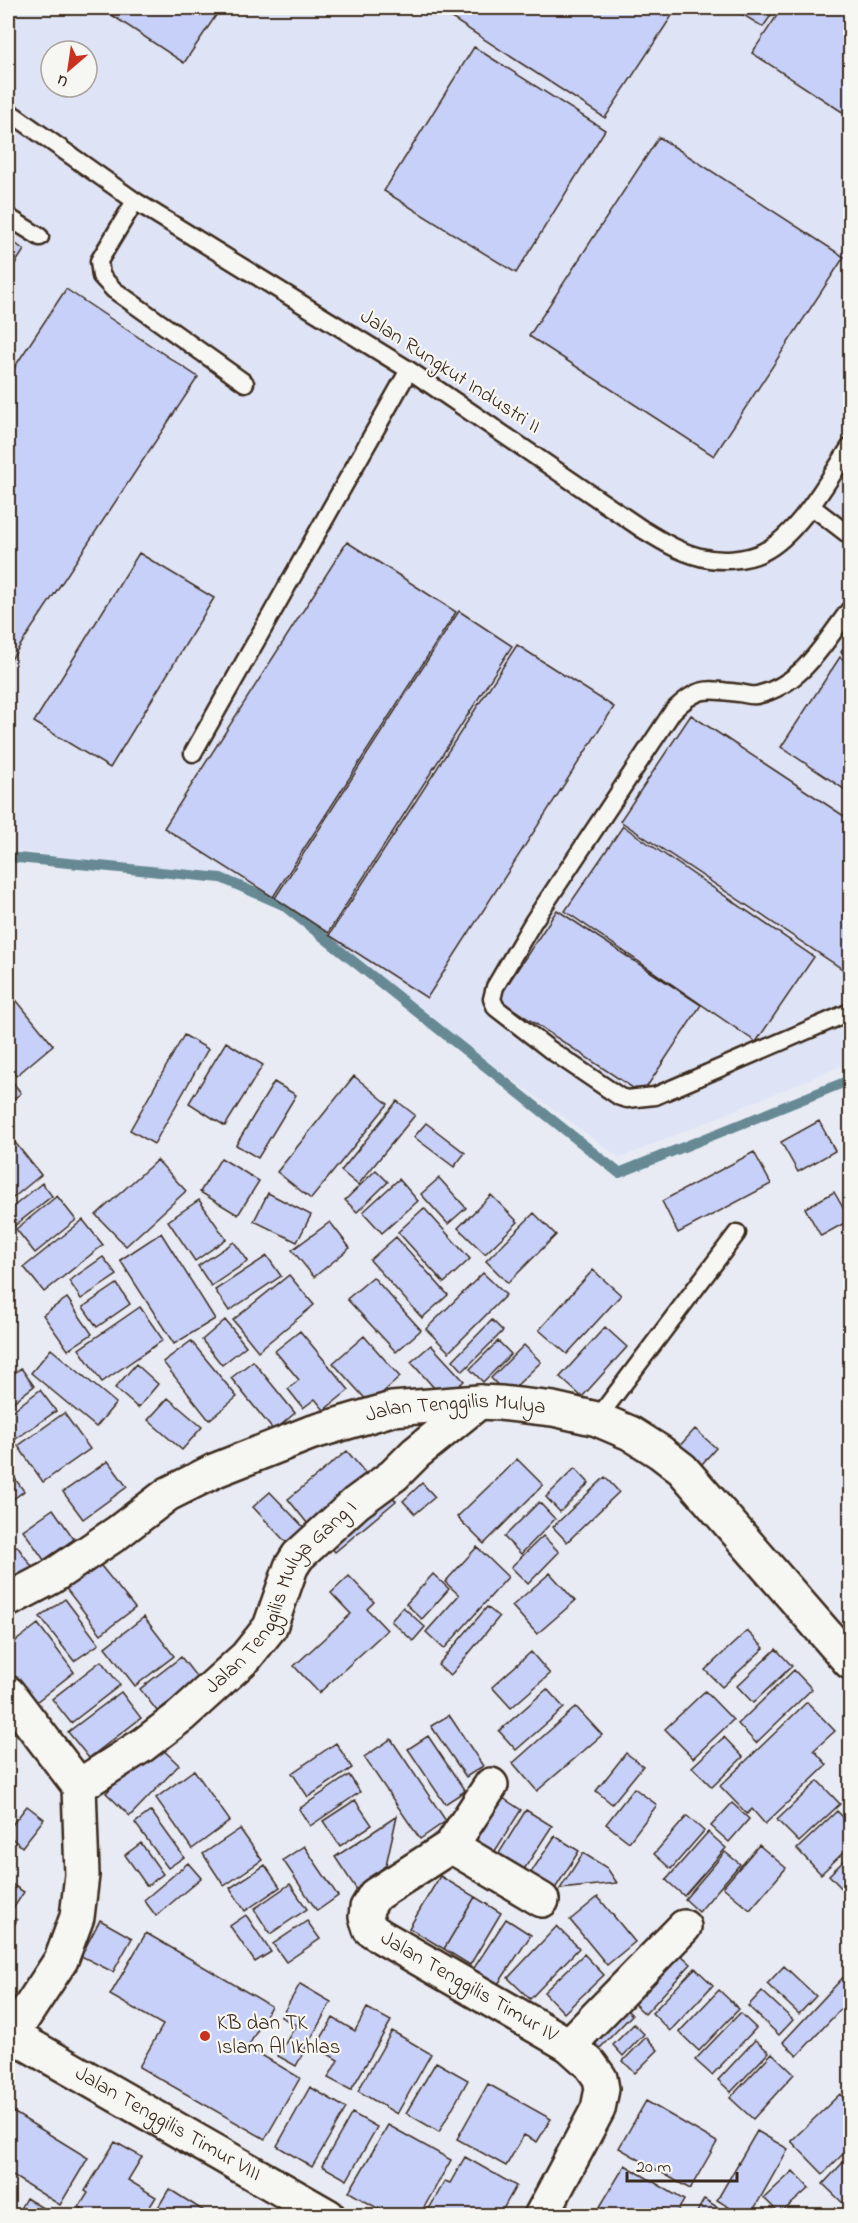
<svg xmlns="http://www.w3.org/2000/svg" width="858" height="2223" font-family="'Indie Flower',sans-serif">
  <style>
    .built { fill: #dee3f5; fill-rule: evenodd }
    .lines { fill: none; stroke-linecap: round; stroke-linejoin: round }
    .stream { stroke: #668994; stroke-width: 10 }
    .building { fill: #c7d0f8; stroke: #3b2a1e; stroke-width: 1.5 }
    .lane-casing { stroke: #3b2a1e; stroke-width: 21 }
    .street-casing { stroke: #3b2a1e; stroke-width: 38 }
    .lane { stroke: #f6f6f2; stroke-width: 16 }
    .street { stroke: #f6f6f2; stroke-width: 33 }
    .poi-dot { fill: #c8321e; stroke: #f6f6f2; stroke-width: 2 }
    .labels { text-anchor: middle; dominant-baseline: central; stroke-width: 4.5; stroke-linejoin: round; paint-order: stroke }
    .street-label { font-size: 21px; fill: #3b2a1e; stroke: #f6f6f2 }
    .poi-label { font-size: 21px; fill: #3b2a1e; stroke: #f6f6f2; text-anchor: start }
  </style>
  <rect width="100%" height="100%" fill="#e8ebf4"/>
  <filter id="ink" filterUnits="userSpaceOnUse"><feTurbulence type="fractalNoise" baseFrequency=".0167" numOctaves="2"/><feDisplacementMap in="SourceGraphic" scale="12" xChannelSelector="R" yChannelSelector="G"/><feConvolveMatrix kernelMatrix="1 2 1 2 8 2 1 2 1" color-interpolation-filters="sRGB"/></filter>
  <g filter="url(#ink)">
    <path class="built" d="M8,8H850V1062L620,1158L245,884L8,849ZM51,51H87V87H51Z"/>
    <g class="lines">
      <path class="stream" d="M8,857L221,878L283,905L619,1173L850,1080"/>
    </g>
    <path class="building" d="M101,8H221L184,63Z
      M456,8H677L605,118L450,17Z
      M732,8H776L763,27Z
      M782,8H850V117L752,53Z
      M474,47L605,130L516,273L384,191Z
      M659,137L844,257L714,456L529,336Z
      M8,238L24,250L8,275Z
      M66,289L198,377L8,664V377Z
      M347,542L456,612L273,897L164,828Z
      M139,553L214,598L110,768L34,722Z
      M459,611L512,646L328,933L275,898Z
      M850,638V659L841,652Z
      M517,645L614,707L427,998L329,935Z
      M840,657L850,664V793L781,747Z
      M691,715L850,820V974L620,821Z
      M623,826L814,957L756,1042L565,911Z
      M557,910L701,1005L642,1094L498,999Z
      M8,990L53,1045L16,1076L8,1066Z
      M184,1035L208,1049L154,1144L130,1130Z
      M226,1042L263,1065L225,1126L189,1103Z
      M8,1076L21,1093L8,1104Z
      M354,1076L388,1104L311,1199L277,1172Z
      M274,1082L296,1095L258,1158L236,1145Z
      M397,1101L415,1115L358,1185L341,1171Z
      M819,1121L835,1151L798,1172L781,1142Z
      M426,1123L465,1153L454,1167L414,1137Z
      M13,1140L41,1175L8,1202V1144Z
      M754,1152L771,1184L678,1233L662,1201Z
      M221,1158L259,1181L238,1215L200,1192Z
      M157,1160L186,1191L126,1246L96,1215Z
      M376,1170L388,1182L357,1212L345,1200Z
      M439,1178L466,1208L448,1224L421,1194Z
      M399,1179L418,1201L382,1233L363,1212Z
      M42,1183L52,1196L9,1230L8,1211Z
      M834,1192L850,1220L821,1236L805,1208Z
      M268,1193L311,1215L297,1242L254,1221Z
      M491,1195L518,1222L485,1254L458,1228Z
      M57,1196L76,1220L35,1253L16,1229Z
      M199,1200L226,1239L195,1261L168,1221Z
      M424,1208L470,1259L444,1283L398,1232Z
      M534,1213L556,1235L508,1283L486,1261Z
      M83,1220L103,1245L44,1292L24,1267Z
      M330,1222L350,1248L314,1277L292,1250Z
      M161,1233L215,1319L174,1344L120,1260Z
      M396,1237L448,1295L422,1318L370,1260Z
      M234,1242L248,1261L211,1286L198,1266Z
      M267,1256L281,1276L229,1311L215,1290Z
      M103,1257L117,1275L81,1299L69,1281Z
      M593,1270L621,1295L567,1354L539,1330Z
      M483,1273L506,1295L449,1352L426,1329Z
      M289,1275L314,1305L258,1351L233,1320Z
      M373,1277L421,1330L396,1352L347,1299Z
      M117,1284L130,1304L97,1327L83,1307Z
      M67,1298L92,1334L68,1350L43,1315Z
      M140,1307L163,1340L102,1382L79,1349Z
      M225,1320L246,1346L222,1365L202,1340Z
      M492,1320L503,1331L463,1371L453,1360Z
      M605,1327L627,1347L582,1397L560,1377Z
      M300,1331L349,1390L324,1410L315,1399L303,1408L288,1389L299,1380L275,1351Z
      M364,1336L400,1377L370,1404L333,1363Z
      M191,1341L237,1397L209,1420L163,1362Z
      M498,1341L511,1354L483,1382L470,1369Z
      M431,1345L464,1381L444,1399L411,1362Z
      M524,1345L541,1362L507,1395L491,1378Z
      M51,1349L116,1403L96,1427L31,1373Z
      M253,1361L295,1413L274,1431L231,1378Z
      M136,1364L158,1384L138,1408L115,1388Z
      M21,1368L34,1386L8,1406V1378Z
      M40,1390L56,1411L10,1443L8,1440V1414Z
      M168,1398L202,1427L182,1450L148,1420Z
      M64,1413L90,1449L43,1482L18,1446Z
      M695,1429L716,1448L695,1472L674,1452Z
      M347,1451L371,1480L311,1528L288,1499Z
      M517,1459L543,1485L484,1544L457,1517Z
      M108,1461L127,1487L83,1519L63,1492Z
      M575,1468L589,1483L560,1512L546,1497Z
      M8,1469L24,1491L8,1503Z
      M605,1477L619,1492L567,1542L553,1527Z
      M422,1483L435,1497L415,1514L403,1501Z
      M384,1487L396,1501L335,1552L323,1538Z
      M270,1492L312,1536L294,1551L253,1507Z
      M539,1502L555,1519L521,1554L504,1537Z
      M53,1509L74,1539L44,1560L23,1530Z
      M543,1536L559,1552L528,1584L511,1567Z
      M17,1546L33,1568L8,1586V1552Z
      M477,1547L508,1577L444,1649L426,1632L459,1595L445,1582Z
      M97,1561L135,1608L101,1634L64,1586Z
      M550,1573L575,1601L537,1634L512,1606Z
      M433,1574L449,1589L422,1619L406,1604Z
      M349,1576L374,1602L367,1609L387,1630L319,1693L294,1666L351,1614L331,1593Z
      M65,1599L99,1644L74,1661L40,1617Z
      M403,1607L425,1627L413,1641L391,1621Z
      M487,1607L499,1617L450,1676L438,1665Z
      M144,1617L174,1656L135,1686L105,1647Z
      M38,1624L74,1672L31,1706L8,1675V1647Z
      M747,1631L764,1648L722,1687L705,1670Z
      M776,1649L792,1666L753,1703L737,1686Z
      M531,1652L550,1674L511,1708L492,1687Z
      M181,1657L199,1680L157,1711L140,1689Z
      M101,1661L120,1685L71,1723L52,1699Z
      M794,1670L812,1689L756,1743L738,1724Z
      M547,1689L564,1708L516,1750L499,1731Z
      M705,1691L733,1720L693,1758L665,1729Z
      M121,1692L141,1718L89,1758L68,1732Z
      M807,1702L835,1731L814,1750L827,1765L765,1824L752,1809L747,1814L720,1786Z
      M576,1707L602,1735L537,1791L513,1763Z
      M449,1715L483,1766L466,1777L431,1726Z
      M428,1736L465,1791L445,1804L408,1749Z
      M724,1737L743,1757L712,1787L692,1767Z
      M391,1739L446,1821L420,1839L364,1757Z
      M155,1742L179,1765L130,1816L106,1793Z
      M336,1743L352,1768L308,1797L292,1773Z
      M626,1753L643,1766L612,1804L596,1791Z
      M194,1770L230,1821L192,1849L156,1798Z
      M349,1775L360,1792L310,1826L299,1809Z
      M818,1781L840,1804L799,1842L777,1820Z
      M634,1788L657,1805L629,1842L606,1824Z
      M494,1792L521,1810L493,1854L465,1836Z
      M355,1800L372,1825L340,1846L323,1821Z
      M732,1803L749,1819L729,1842L711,1826Z
      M27,1806L44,1819L22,1847L8,1835V1830Z
      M526,1810L552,1826L521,1874L496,1858Z
      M151,1811L184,1857L168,1868L135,1823Z
      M837,1811L850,1824V1846L821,1874L797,1849Z
      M397,1816L386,1865L357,1890L335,1857Z
      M687,1816L704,1831L671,1869L654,1854Z
      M240,1829L262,1860L224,1886L203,1854Z
      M708,1832L726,1848L684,1896L666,1880Z
      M555,1836L579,1851L551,1895L526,1880Z
      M141,1843L163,1874L147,1886L125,1855Z
      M759,1845L786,1868L750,1910L723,1887Z
      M304,1846L338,1896L317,1911L283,1860Z
      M725,1852L740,1864L699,1912L685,1899Z
      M583,1853L607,1868L617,1883L560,1889Z
      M850,1855V1893L848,1895L829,1875Z
      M188,1863L201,1878L156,1916L144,1900Z
      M265,1865L280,1887L245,1911L230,1888Z
      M440,1876L475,1897L444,1949L409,1928Z
      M8,1882L24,1892L13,1909L8,1905Z
      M290,1884L307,1909L270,1934L254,1909Z
      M475,1897L501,1913L470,1965L444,1949Z
      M598,1897L635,1942L607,1965L570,1920Z
      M8,1915L17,1920L8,1936Z
      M246,1915L271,1952L255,1962L230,1926Z
      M506,1919L531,1935L496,1987L472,1971Z
      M100,1920L132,1938L113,1972L81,1956Z
      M307,1921L320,1939L286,1962L273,1944Z
      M557,1926L579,1948L530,1999L508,1978Z
      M146,1933L271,2006L248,2047L300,2078L265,2139L139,2067L163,2025L110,1995Z
      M670,1945L691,1964L645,2014L624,1994Z
      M584,1954L604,1975L564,2013L544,1992Z
      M784,1966L816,1996L799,2014L767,1984Z
      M695,1968L713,1985L670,2031L652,2013Z
      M850,1970V1999L797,2056L783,2042Z
      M300,1984L331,2002L296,2066L278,2056L296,2025L281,2017Z
      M719,1990L739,2009L699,2051L679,2032Z
      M762,1991L793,2020L779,2035L748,2006Z
      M617,2000L632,2015L600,2048L584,2033Z
      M367,2008L391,2021L351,2090L328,2078L338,2060L316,2047L333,2018L355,2031Z
      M740,2013L756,2028L712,2075L695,2060Z
      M634,2024L644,2034L623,2056L613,2045Z
      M392,2031L431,2054L397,2114L358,2091Z
      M646,2037L658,2050L635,2073L623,2061Z
      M755,2040L769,2052L731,2092L718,2080Z
      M772,2053L794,2074L753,2119L730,2098Z
      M436,2062L468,2080L439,2132L406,2113Z
      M488,2084L551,2119L537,2142L524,2135L506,2166L457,2139Z
      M310,2087L346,2108L312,2167L277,2146Z
      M840,2094L850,2104V2147L823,2174L791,2141Z
      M646,2101L717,2142L690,2189L619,2148Z
      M13,2112L88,2158L60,2205L8,2173V2122Z
      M352,2113L377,2127L347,2180L322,2166Z
      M388,2125L451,2160L419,2216H391L349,2192Z
      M757,2131L788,2149L750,2216H743L717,2200Z
      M115,2142L142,2157L128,2180L156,2197L144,2216H93L79,2207L88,2193L85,2191Z
      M850,2155V2208L849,2209L823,2184Z
      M465,2157L516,2186L499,2216H425L445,2181L450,2183Z
      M625,2165L684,2200L675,2216H607L598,2210Z
      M793,2171L809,2188L780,2214L764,2198Z
      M169,2189L212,2216H153Z
      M26,2198L56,2216H16Z
      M704,2199L732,2216H695Z"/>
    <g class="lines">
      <defs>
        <path id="lane" d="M8,111L135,201L409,370L642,529C660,540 679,552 700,557C719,562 745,561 763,552C798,535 829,479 850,447
          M135,201L99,261L101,276L114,290L245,383
          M8,217L40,237
          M811,506L850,536
          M850,609C825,642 802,685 757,695C752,696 745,694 739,693C706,689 698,686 673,711L533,922L495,987L492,999L496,1008L549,1049L620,1097L627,1099L655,1096L850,1012
          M193,753L409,370
          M597,1419L737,1233"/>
        <g id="street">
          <path id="s1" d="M8,1600L50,1578L117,1533L168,1494L216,1470L310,1433L392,1409L479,1402L500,1403L553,1409L597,1419L630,1433L660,1452L682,1469L850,1662"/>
          <path d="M8,1693L79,1786L82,1875L77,1917L61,1960L8,2041"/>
          <path id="s2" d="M491,1785L451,1846L375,1895L367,1908L366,1917L370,1929L382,1937L569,2045L590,2064L600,2078L602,2089L598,2109L541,2216"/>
          <path id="s3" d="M79,1786L143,1745L181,1716L246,1657L270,1627L291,1567L298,1556L356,1503L394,1475L416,1453L479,1402"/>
          <path d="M451,1846L542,1900"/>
          <path id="s4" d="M8,2033L328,2216"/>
          <path d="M569,2045L684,1927"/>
        </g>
      </defs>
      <use href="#lane" class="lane-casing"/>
      <use href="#street" class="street-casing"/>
      <use href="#lane" class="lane"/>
      <use href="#street" class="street"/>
    </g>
  </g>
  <circle class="poi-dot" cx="205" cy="2036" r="6"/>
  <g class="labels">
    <g class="street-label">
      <text transform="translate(450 372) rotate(33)">Jalan Rungkut Industri II</text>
      <text stroke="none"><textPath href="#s1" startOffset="496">Jalan Tenggilis Mulya</textPath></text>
      <text stroke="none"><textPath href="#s3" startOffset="282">Jalan Tenggilis Mulya Gang I</textPath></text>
      <text stroke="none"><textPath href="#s2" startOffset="315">Jalan Tenggilis Timur IV</textPath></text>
      <text stroke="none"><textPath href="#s4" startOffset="184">Jalan Tenggilis Timur VIII</textPath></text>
    </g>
    <g class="poi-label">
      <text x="217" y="2024">KB dan TK<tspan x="217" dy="24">Islam Al Ikhlas</tspan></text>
    </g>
  </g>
  <rect width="858" height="2223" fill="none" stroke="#f6f6f2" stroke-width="30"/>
  <rect x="15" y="15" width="828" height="2193" fill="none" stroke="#3b2a1e" stroke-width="2" filter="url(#ink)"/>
  <g transform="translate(69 69) rotate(209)"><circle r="28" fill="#f6f6f2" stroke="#aba49d" stroke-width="1.5"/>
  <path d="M0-4.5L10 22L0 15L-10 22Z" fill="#c8321e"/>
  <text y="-9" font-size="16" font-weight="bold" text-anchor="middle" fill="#3b2a1e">U</text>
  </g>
  <path d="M627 2172v9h110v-9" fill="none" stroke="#3b2a1e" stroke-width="3"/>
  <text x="636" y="2172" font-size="18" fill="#3b2a1e" stroke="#f6f6f2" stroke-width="4.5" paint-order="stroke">20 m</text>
</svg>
